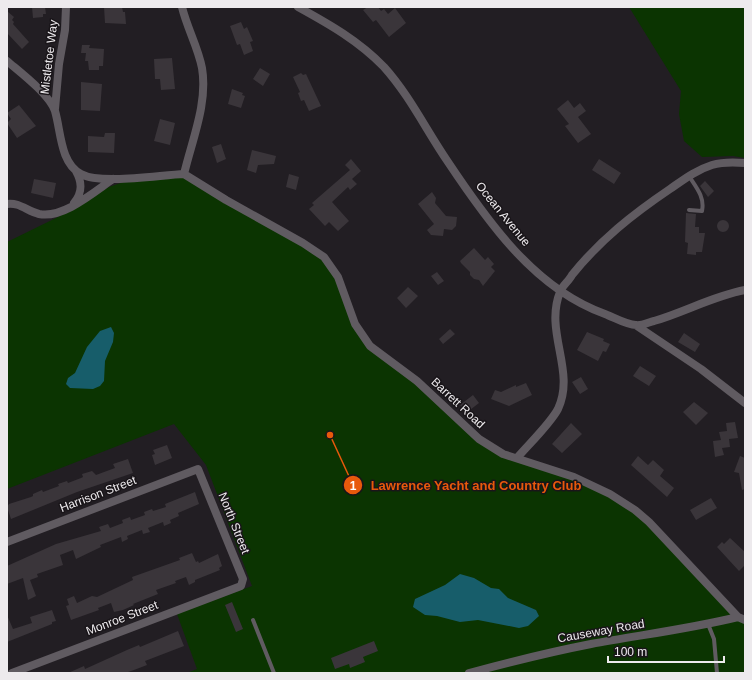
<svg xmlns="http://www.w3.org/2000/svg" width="752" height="680" font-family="Arial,sans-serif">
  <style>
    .green { fill: #0b3401 }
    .water { fill: #175d6a }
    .building { fill: #3a353a }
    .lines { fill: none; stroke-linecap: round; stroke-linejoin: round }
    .service { stroke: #605b61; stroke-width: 4 }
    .minor { stroke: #605b61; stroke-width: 8 }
    .labels { text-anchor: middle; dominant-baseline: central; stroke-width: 3; stroke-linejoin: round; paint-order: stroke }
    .street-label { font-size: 12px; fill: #edeaed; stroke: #191519 }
    .leader { fill: none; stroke: #e8590c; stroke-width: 1.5 }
    .callout-dot { fill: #e8590c; stroke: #191519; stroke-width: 1.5 }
    .mark-label { font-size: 12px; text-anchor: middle; font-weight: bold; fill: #fff }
    .callout-label { font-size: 13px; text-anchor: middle; font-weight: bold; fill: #e8590c; stroke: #191519; stroke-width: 3; stroke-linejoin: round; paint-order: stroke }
  </style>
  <rect width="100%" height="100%" fill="#221e23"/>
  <path class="green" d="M629,7H745V158L733,156L702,157L684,141L679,114L681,91Z
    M141,176H183L324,257L338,277L361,335L491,447L585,482L635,510L745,620V673H187L197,669L177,614L252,586L206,465L174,424L7,489V242L60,216L109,187Z"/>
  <path class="water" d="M111,327L114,333L113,342L105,361L104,381L100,386L93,389L70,388L66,384L68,378L75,373L87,347L100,331Z
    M460,574L474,578L491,588L499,589L508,598L536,610L539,616L528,626L519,628L478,620L460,622L437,616L425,615L413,607L415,599L445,585Z"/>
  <path class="building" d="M32,7H45L46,14H43V17L33,18Z
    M104,7H122L123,12H125L126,24L105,23Z
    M368,7H378L381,11L384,9L388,14L395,8L406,23L389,37L376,20L373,22L363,10Z
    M7,11L14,17L12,20L14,22L13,24L29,42L22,49L7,33Z
    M241,22L244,29L247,27L253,41L250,42L253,51L244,55L240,44L237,45L230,26Z
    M82,45H90L89,48L104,49L103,66H99V70H89L88,61H85L86,53H81Z
    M172,58L175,89L161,90L160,79H155L154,59Z
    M260,68L270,74L263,86L253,79Z
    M301,73L303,75L306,74L321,106L309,111L304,100L301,101L298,93L300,92L293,77Z
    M81,82L102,84L100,111L81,110Z
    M232,89L243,93L242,95L245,96L241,108L228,104Z
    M568,100L574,108L580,103L586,111L578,117L591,134L578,143L565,126L569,124L557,109Z
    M19,105L36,126L17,138L7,123L11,119L7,113Z
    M160,119L175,123L170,145L154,141Z
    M105,133H115L114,153L88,152V136L104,137Z
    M221,144L226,159L217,163L212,147Z
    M252,150L276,156L274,164L258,165L256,173L247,170Z
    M351,159L361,171L352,179L357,184L350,190L348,187L332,202L349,221L338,231L329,222L325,226L309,209L314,205L312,203L350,170L345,165Z
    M599,159L621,173L614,184L592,170Z
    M289,174L299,177L296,190L286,187Z
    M34,179L56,183L53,198L31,193Z
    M705,181L714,191L708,197L700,186Z
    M432,192L436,198L435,203L446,216L457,217L456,226L452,230L444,229L443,236L431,235L427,230L434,224L418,204Z
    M686,213L696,214L695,227H699V233H705L702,252H696V255L687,254L688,243L685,242Z
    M717 226a6 6 0 1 1 12 0a6 6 0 1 1-12 0Z
    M474,248L485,260L488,257L494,264L491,267L495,271L483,286L479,280L474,279L470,275V272L461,263L460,261Z
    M437,272L444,281L438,285L431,276Z
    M408,287L418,296L406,308L397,298Z
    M450,329L455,334L443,344L439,339Z
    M587,332L604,339L603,341L610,344L606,352L603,351L598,361L577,350Z
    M684,333L700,344L695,352L678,342Z
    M640,366L656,376L649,386L633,376Z
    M581,377L588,389L580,394L572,382Z
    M526,383L532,395L509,406L491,399L495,390L501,392L516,385V387Z
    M473,395L479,403L466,413L460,405Z
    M694,402L708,413L696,425L683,412Z
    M735,422L738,438L729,439L730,447L722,448L724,455L715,457L713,441L721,440L719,432L727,431L726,423Z
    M571,423L582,434L562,453L552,444Z
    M167,445L172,458L155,465L152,455L155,454L153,450Z
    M638,456L648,465L653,460L664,470L660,476L674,488L667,497L631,465Z
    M740,456L745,458V489L742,490L739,473L734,472Z
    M128,459L133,473L77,492L11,519L7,507L9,504L31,497L33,496V494L42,490L43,492L59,486L58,484L67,481L68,483L81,478L83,477L82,474L92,471L96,475L115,468L113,464Z
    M195,492L199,504L178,513L179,516L170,520L171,523L164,526L163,522L148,528L150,532L143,534L142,530L127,536L128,539L122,542L121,537L100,545L101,547L76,559L73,550L60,555L63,565L37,574L38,577L30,580L36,596L28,600L23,578L7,584V566L56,544L101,531L99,527L108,524L110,528L123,523L122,520L130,517L131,520L145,515L144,512L152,509L153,511L166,507L165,504Z
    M711,498L717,508L696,520L690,510Z
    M730,538L745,552V565L739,571L717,547L722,542L724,544Z
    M192,553L196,562L198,561L199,563L218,554L222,566L219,568L220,570L195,580V582L189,585L186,577L175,581L176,583L156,590L158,594L133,604L134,605L123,610L114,612L111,603L98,608L99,610L71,620L66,606L69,605L67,599L74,596L77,603L92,596L97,597L133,580L132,577L180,560L179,558Z
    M232,602L243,629L236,632L225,605Z
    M52,610L56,621L52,622V624L7,642V615L13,629L32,623L30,617Z
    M178,631L184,646L145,661L147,665L134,670L125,673H68L84,666L85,669L127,650L139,645L140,647Z
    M374,641L378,651L363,657L365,662L350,668L349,664L335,669L331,658Z"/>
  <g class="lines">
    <path class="service" d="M689,210L702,211C705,197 696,187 689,176
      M253,620L274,673
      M708,624L714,639L717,673"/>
    <path class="minor" d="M182,7C187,28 198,47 202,68C208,103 192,140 184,174
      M298,7C329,24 359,41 384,67C410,96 426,130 448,162C488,222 535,289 605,314C615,318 627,325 636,325C641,326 649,322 654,321C685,312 713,296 745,290
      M7,61C21,73 49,94 55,111C61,131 60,163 81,174C101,185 159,175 184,174
      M55,109L59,64L65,30L66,7
      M184,174L226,200L303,243L324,257L338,277L355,324L370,346L417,381L479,439L503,454L574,477L610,494L635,510L649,522L738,617L745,620
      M74,203C83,192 82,182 76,171
      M7,204C19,202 27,211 39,214C63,219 94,192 113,179
      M637,326L701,369L745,403
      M517,458C529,444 550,424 558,409C576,371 544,332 560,292C562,286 569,281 572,275C600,240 633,214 670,189C683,180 696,170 712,165C722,162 734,162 745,163
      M7,542L198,469L243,579L241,586L12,673
      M469,673C510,662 550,652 591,644C640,635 689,629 738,617"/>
  </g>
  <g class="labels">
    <g class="street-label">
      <text transform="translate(49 57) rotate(-83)">Mistletoe Way</text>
      <text transform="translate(503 214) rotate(51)">Ocean Avenue</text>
      <text transform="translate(458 403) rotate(43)">Barrett Road</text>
      <text transform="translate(98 494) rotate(-21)">Harrison Street</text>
      <text transform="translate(234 523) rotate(68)">North Street</text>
      <text transform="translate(122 618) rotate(-21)">Monroe Street</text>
      <text transform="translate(601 631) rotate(-10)">Causeway Road</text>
    </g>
  </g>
  <path class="leader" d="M330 435L353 485"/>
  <g class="callout-dot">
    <circle cx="330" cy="435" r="4"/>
    <circle cx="353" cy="485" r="10"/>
  </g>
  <g class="mark-label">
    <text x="353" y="490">1</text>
  </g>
  <g class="callout-label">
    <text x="476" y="490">Lawrence Yacht and Country Club</text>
  </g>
  <rect width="752" height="680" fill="none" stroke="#edeaed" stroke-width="16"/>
  <path d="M608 656v6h116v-6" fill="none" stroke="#edeaed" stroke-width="2"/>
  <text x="614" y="656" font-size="12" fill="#edeaed" stroke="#191519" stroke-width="3" paint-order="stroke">100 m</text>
</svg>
